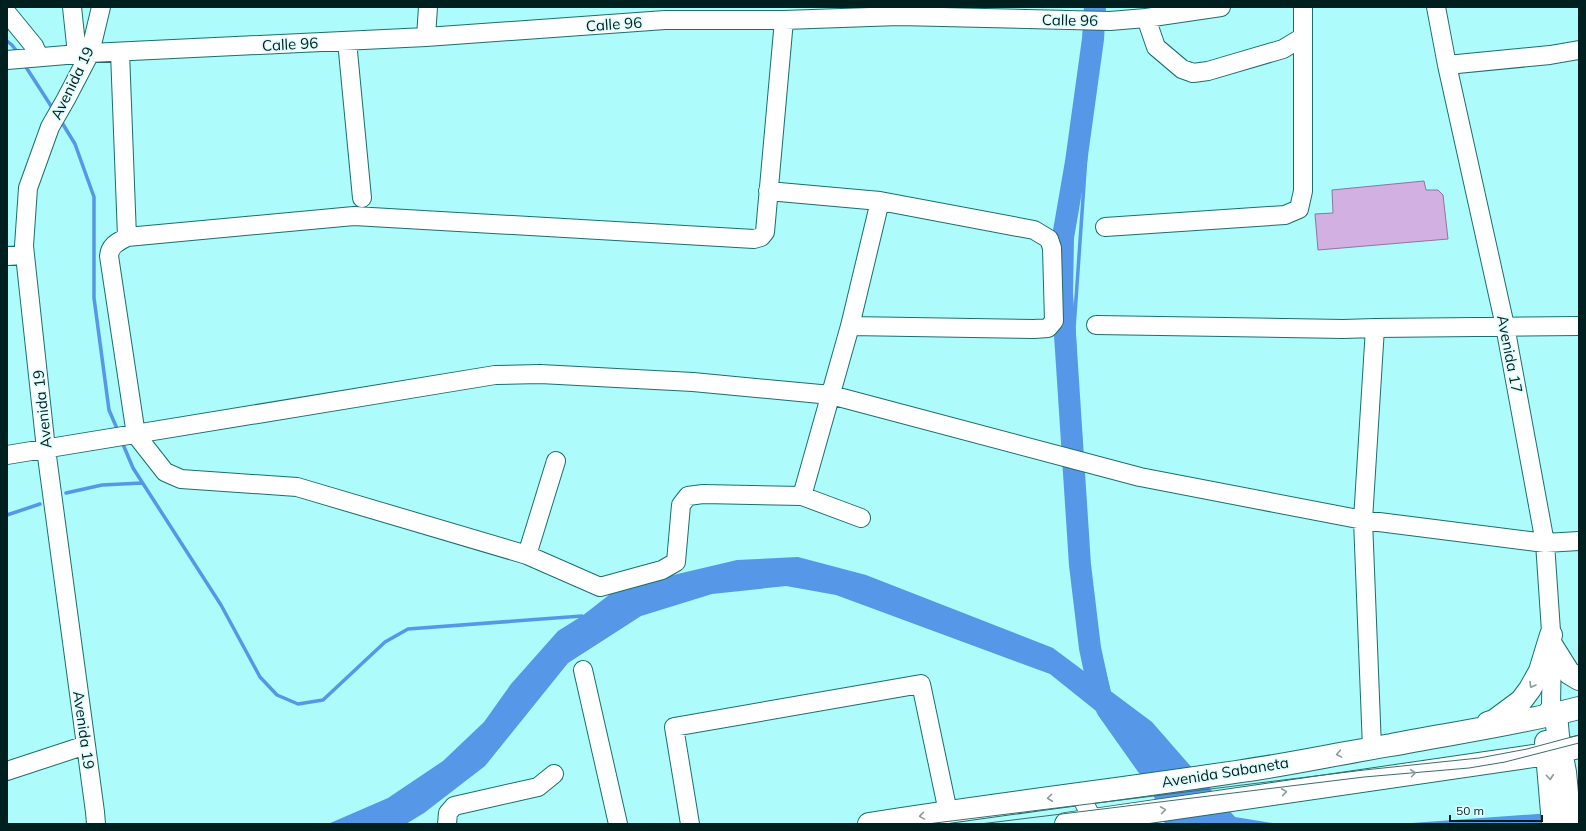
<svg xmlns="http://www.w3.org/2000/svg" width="1586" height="831" font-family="Mulish,sans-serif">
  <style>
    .water { fill: #5697e8 }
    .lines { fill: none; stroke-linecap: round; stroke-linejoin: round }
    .stream { stroke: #5697e8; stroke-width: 3.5 }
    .river { stroke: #5697e8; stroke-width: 22 }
    .building { fill: #d2b1e2; stroke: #9273a0 }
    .minor-casing { stroke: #1a6f6e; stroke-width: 20 }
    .major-casing { stroke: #1a6f6e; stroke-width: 24 }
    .minor { stroke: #fff; stroke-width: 18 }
    .major { stroke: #fff; stroke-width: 22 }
    .tram { stroke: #3d6c6c; stroke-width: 1 }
    .oneway { stroke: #8c9a9a }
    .labels { text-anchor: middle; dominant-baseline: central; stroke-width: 3.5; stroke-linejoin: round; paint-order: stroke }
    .street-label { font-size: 15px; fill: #001f1f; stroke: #e1fefe }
  </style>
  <rect width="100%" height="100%" fill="#adfbfa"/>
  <path class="water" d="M798,557L866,575L1053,648L1152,722L1235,817L1279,824H1165L1143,770L1136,743L1050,674L836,595L786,586L712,594L641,616L568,663L485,766L424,813L406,824H328L388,798L443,761L484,722L511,684L558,631L582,616L618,588L737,560Z
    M1579,811V824H1398Z"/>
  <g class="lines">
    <path class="stream" d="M1095,16L1096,7
      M7,41L12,45L18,53
      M24,64L53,109
      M61,121L75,144L94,197V298L109,410L118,431
      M122,442L133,468L221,605L260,677L277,695L298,704L323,700L385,642L408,629L582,616
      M1079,455L1074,328L1095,26
      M1080,467L1092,621L1109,691
      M66,493L102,485L142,483
      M7,515L40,504"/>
    <path class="river" d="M1095,7L1093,39L1076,162L1063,237L1062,294L1066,350L1080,565L1090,648L1101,700
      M1107,709L1168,795L1185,824"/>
  </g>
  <path class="building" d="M1424,181L1426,190H1438L1443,195L1448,239L1318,250L1315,214L1333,213L1332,190Z"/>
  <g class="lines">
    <defs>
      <path id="minor" d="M72,7L77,54
        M1436,7L1447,65L1505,326L1545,543L1552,646L1551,706L1545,716
        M7,13L34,46L39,57
        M1146,18L1156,47L1182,69L1193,73L1208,71L1283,49L1303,37
        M784,20L765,232L761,237L754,239L354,216L127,237C118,242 110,245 109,256L136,435L165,472L181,479L297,487L527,555L600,587L662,570L676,562L681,505L688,496L703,494L802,496L850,326L880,201
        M426,37L428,7
        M347,41L362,198
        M120,52L127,237
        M7,60L90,53L426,37L665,20H784L899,16L1110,21L1146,18L1221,7
        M1447,65L1550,55L1579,50
        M768,191L880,201L1034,230L1049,239L1052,248L1054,321L1048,328L1034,329L850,326
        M1105,227L1285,215L1299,209L1303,191V7
        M7,256L25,255
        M1096,325L1343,329L1375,328
        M7,455L495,375L540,374L693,382L831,395L1140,477L1363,520L1545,543L1579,541
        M802,496L861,518
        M527,555L556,461
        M583,670L618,824
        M1372,748L1363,520L1375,328L1579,326
        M7,771L86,745
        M1080,795L1095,824
        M96,824L95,812L46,449L24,246L28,188L50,127L66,99L90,53L101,7
        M447,824L448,813L454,806L538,787L554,774
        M690,824L674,727L921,684L948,812"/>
      <path id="major" d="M1552,646L1569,673L1579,679
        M1556,714L1558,736L1565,772L1570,824
        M1488,723L1494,721L1521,701L1530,689L1540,671L1551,635
        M1546,742L1553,824
        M869,824C993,804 1118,790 1242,771C1292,764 1341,753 1391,745C1454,733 1518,724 1579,708
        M1066,824L1547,754L1579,747"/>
    </defs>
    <use href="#minor" class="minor-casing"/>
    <use href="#major" class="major-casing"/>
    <use href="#minor" class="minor"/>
    <use href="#major" class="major"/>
    <path class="tram" d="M927,824L1364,770L1479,758L1527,749L1579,735
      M980,824L1364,777L1469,768L1505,762L1579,743"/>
  </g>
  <defs><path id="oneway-chevron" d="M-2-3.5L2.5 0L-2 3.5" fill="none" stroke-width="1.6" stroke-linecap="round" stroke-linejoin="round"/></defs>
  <g class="oneway">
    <use href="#oneway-chevron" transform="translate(1532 685) rotate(120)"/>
    <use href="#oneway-chevron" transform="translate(1339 754) rotate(170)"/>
    <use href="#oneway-chevron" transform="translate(1413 773) rotate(-8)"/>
    <use href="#oneway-chevron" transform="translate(1550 777) rotate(85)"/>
    <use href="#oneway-chevron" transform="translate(1284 792) rotate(-8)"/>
    <use href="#oneway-chevron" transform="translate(1050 798) rotate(173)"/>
    <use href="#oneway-chevron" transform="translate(1163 810) rotate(-8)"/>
    <use href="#oneway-chevron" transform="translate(922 816) rotate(171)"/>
  </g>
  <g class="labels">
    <g class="street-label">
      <text transform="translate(1070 20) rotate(1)">Calle 96</text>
      <text transform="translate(614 24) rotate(-4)">Calle 96</text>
      <text transform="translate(290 44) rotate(-3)">Calle 96</text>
      <text transform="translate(72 83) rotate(-64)">Avenida 19</text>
      <text transform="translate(1510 354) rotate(79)">Avenida 17</text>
      <text transform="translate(42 409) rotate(-96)">Avenida 19</text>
      <text transform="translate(84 730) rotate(82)">Avenida 19</text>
      <text transform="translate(1225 772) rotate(-9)">Avenida Sabaneta</text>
    </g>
  </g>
  <rect width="1586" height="831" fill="none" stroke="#001f1f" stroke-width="16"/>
  <path d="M1450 815v6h92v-6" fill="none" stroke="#001f1f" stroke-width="2"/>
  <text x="1456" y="815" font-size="12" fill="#001f1f" stroke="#e1fefe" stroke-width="3" paint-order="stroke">50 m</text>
</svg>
